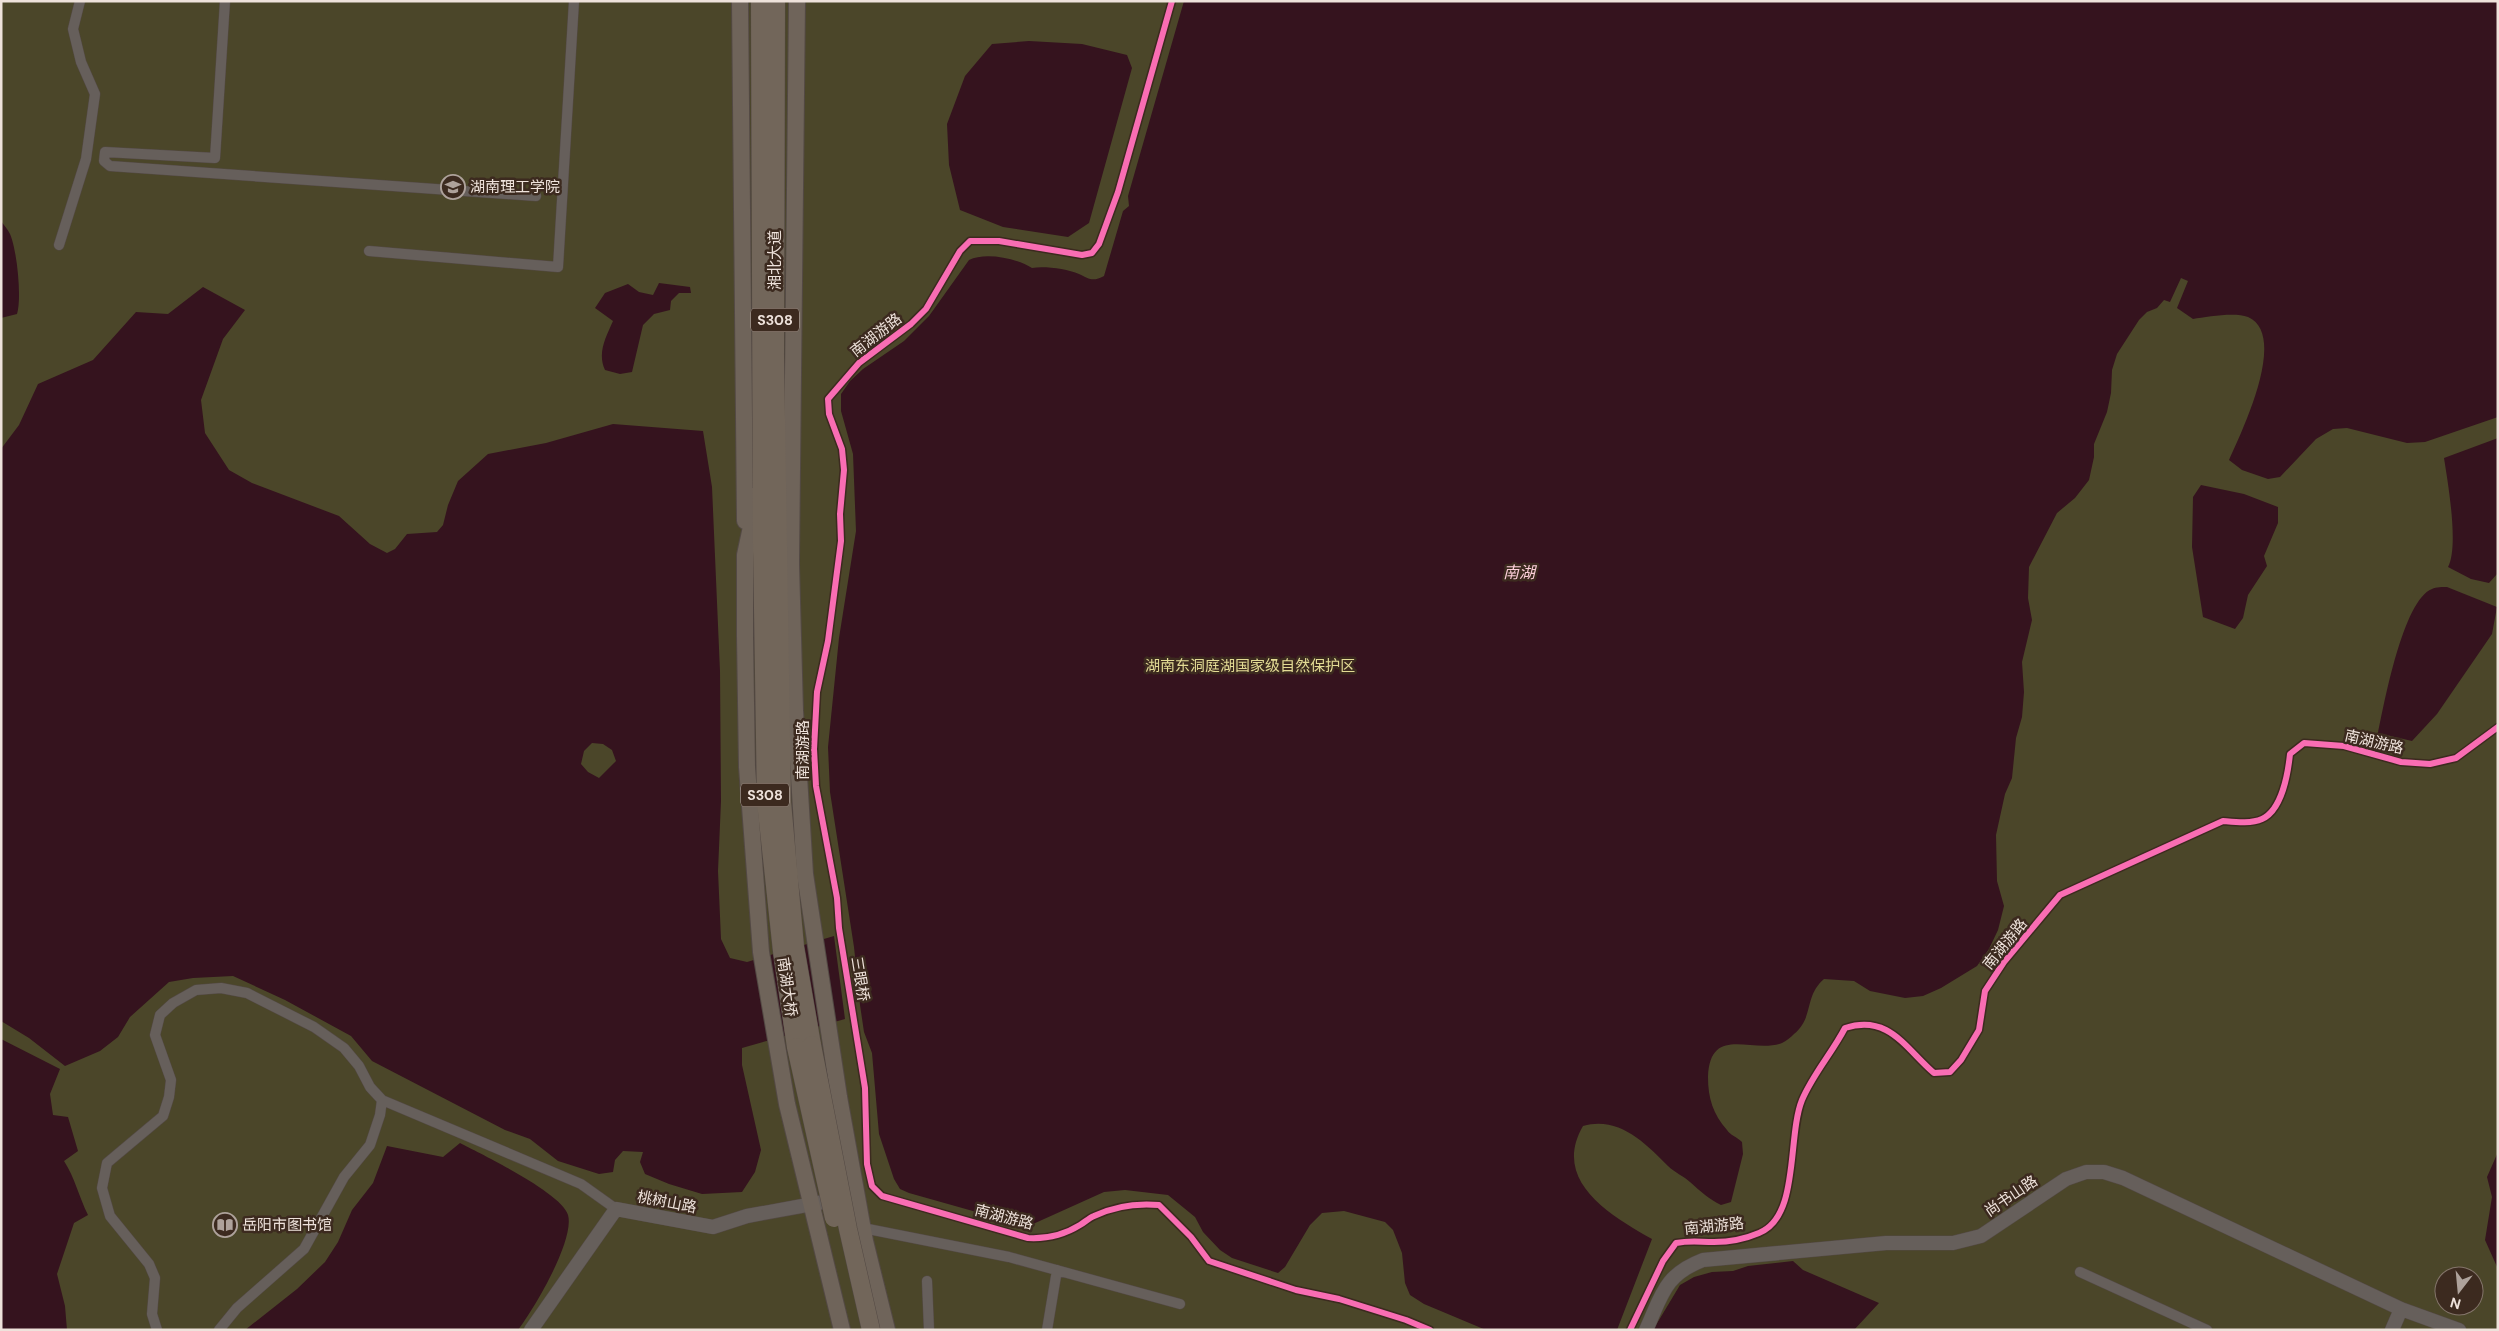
<svg xmlns="http://www.w3.org/2000/svg" width="2499" height="1331" font-family="'DM Sans','Noto Sans SC',sans-serif">
  <style>
    .green { fill: #4b4629; fill-rule: evenodd }
    .water { fill: #35131e; fill-rule: evenodd }
    .lines { fill: none; stroke-linecap: round; stroke-linejoin: round }
    .minor-casing { stroke: #534944; stroke-width: 11 }
    .tertiary-casing { stroke: #534944; stroke-width: 15 }
    .primary-casing { stroke: #534944; stroke-width: 18 }
    .trunk-casing { stroke: #534944; stroke-width: 19 }
    .minor { stroke: #665f5b; stroke-width: 10 }
    .tertiary { stroke: #665f5b; stroke-width: 14 }
    .primary { stroke: #6f645a; stroke-width: 16 }
    .trunk { stroke: #72665a; stroke-width: 18 }
    .trunk-bridge-casing { stroke: #534944; stroke-width: 19; stroke-linecap: butt }
    .trunk-bridge { stroke: #72665a; stroke-width: 18 }
    .cycleway-casing { stroke: #3c2a1f; stroke-width: 9 }
    .cycleway { stroke: #f96db3; stroke-width: 6 }
    .labels { text-anchor: middle; dominant-baseline: central; stroke-width: 5; stroke-linejoin: round; paint-order: stroke }
    .shield { fill: #3c2a1f; stroke: #b9aba3; stroke-width: 1 }
    .shield-label { font-size: 14px; font-weight: bold; fill: #eee2db }
    .poi-label { font-size: 15px; fill: #eee2db; stroke: #3c2a1f; text-anchor: start }
    .street-label { font-size: 15px; fill: #eee2db; stroke: #3c2a1f }
    .park-label { font-size: 15px; fill: #e3db95; stroke: #3c2a1f }
    .water-label { font-size: 16px; font-style: italic; fill: #fcced9; stroke: #3c2a1f }
  </style>
  <rect width="100%" height="100%" fill="#362b25"/>
  <path class="green" d="M1,1H2498V1330H1ZM2444,1276H2474V1306H2444Z"/>
  <path class="water" d="M1184,1H2498V417L2425,442L2407,443L2347,428L2333,429L2316,439L2280,477L2268,479L2242,470L2229,460C2241,433 2289,335 2248,317C2234,312 2207,317 2193,319L2177,308L2188,281L2181,278L2170,302L2164,300L2157,308L2147,312L2139,320L2117,354L2112,370L2111,393L2107,412L2094,444V457L2089,480L2075,498L2057,513L2029,567L2028,598L2032,620L2022,662L2024,692L2022,717L2016,738L2012,778L2005,794L1996,835L1997,881L2004,906L1998,930L1989,949L1977,966L1941,988L1923,996L1905,998L1870,991L1854,981L1824,979C1804,996 1814,1018 1794,1034C1791,1037 1786,1041 1782,1043C1752,1054 1710,1024 1708,1077C1708,1098 1713,1114 1727,1130C1730,1135 1737,1137 1742,1142L1743,1154L1731,1202L1721,1205C1709,1199 1701,1192 1690,1182C1684,1176 1675,1173 1668,1166C1645,1143 1619,1116 1583,1126C1551,1181 1611,1216 1652,1239L1617,1330H1486L1424,1304L1410,1295L1405,1283L1402,1253L1393,1230L1385,1222L1344,1211L1322,1213L1310,1225L1285,1267L1278,1273L1232,1258L1220,1250L1203,1232L1195,1217L1168,1195L1125,1190L1104,1192L1033,1224C1025,1216 1011,1207 999,1210C995,1210 991,1214 987,1215L909,1193L900,1189L894,1179L879,1134L872,1053L864,1032L860,1005L854,947L830,792L828,747L839,638L856,531L853,454L841,411V394L850,381L863,369L904,341L929,316L969,260C985,252 1016,258 1032,268C1045,266 1067,269 1079,274C1089,279 1093,282 1104,276L1123,211L1129,206L1128,196Z
    M1029,41L1082,44L1127,55L1132,68L1089,223L1068,237L1003,227L960,210L949,165L947,124L965,76L992,44Z
    M1,221C4,225 8,230 10,234C17,250 22,298 17,314L1,318Z
    M659,283L690,287L691,293H679L671,301L670,310L654,314L643,325L632,372L620,374L605,370C597,353 606,337 613,321L595,308L605,293L628,284L639,292L653,295Z
    M203,287L245,310L223,339L201,400L205,433L229,470L252,483L339,516L370,544L387,553L395,549L407,534L437,532L443,525L448,505L458,481L488,454L546,443L613,424L703,431L712,487L720,671L721,801L718,871L721,939L730,958L747,962L834,936L845,1019L742,1048V1065L761,1150L755,1172L742,1192L702,1194L669,1184L645,1174L640,1162L643,1152L623,1151L615,1160L613,1172L599,1174L558,1161L530,1139L505,1130L372,1061L351,1036L285,1000L233,976L193,978L169,982L130,1017L118,1037L100,1051L65,1066L29,1038L1,1021V449L19,425L38,384L93,360L136,312L168,314ZM592,743L603,744L612,750L616,761L599,778L588,772L581,764L584,751Z
    M2498,438V573L2489,583L2471,579L2448,567C2459,547 2448,483 2444,458Z
    M2201,485L2244,494L2278,507V523L2264,556L2267,566L2248,595L2243,618L2235,629L2203,617L2192,547L2193,497Z
    M2447,587L2497,607L2492,634L2437,714L2412,741L2378,733C2384,704 2403,600 2432,589C2436,587 2443,587 2447,587Z
    M1,1039L60,1069L50,1094L53,1115L68,1117L78,1151L64,1161C75,1178 79,1197 88,1215L74,1223L57,1274L65,1306L67,1330H1Z
    M460,1143C481,1154 562,1193 568,1215C575,1240 534,1309 518,1330H245L297,1289L325,1262L338,1242L352,1210L373,1183L387,1146L443,1157Z
    M2498,1152V1269L2485,1240L2492,1197L2487,1177Z
    M1793,1261L1803,1270L1879,1303L1854,1330H1653L1680,1285L1694,1277L1712,1272L1733,1271L1748,1266Z"/>
  <g class="lines">
    <defs>
      <path id="minor" d="M225,1L215,158L105,152L104,161L110,166L536,196
        M59,245L86,159L95,94L81,62L73,29L80,1
        M369,251L558,267L574,1
        M863,1228L1009,1257L1180,1304
        M2080,1272L2207,1330
        M927,1281L929,1330
        M157,1330L152,1314L155,1278L149,1264L110,1216L102,1188L107,1163L163,1116L169,1097L171,1080L155,1035L160,1015L173,1003L196,990L221,988L247,993L314,1027L344,1048L359,1066L370,1087L382,1100L581,1184L616,1209
        M219,1330L237,1308L304,1249L344,1177L370,1145L380,1115L382,1100
        M1047,1330L1057,1270"/>
      <path id="tertiary" d="M531,1330L616,1209L713,1227L747,1216L840,1199
        M1646,1330C1662,1295 1664,1275 1703,1260L1886,1243H1953L1981,1236L2066,1179L2086,1172H2104L2123,1178L2401,1309L2459,1330
        M2392,1330L2401,1309"/>
      <path id="primary" d="M740,1L745,521
        M797,1L791,564L795,711L805,874L839,1097L865,1241L887,1330
        M758,494L745,555V637L747,767L761,952L787,1104L842,1330"/>
      <path id="trunk" d="M760,1L762,544L766,802L782,951L796,1047
        M776,1L775,355L782,802L795,947L812,1045"/>
    </defs>
    <use href="#minor" class="minor-casing"/>
    <use href="#tertiary" class="tertiary-casing"/>
    <use href="#primary" class="primary-casing"/>
    <use href="#trunk" class="trunk-casing"/>
    <use href="#minor" class="minor"/>
    <use href="#tertiary" class="tertiary"/>
    <use href="#primary" class="primary"/>
    <use href="#trunk" class="trunk"/>
    <defs>
      <path id="trunk-bridge" d="M812,1045L848,1229L871,1330
        M796,1047L834,1218"/>
    </defs>
    <use href="#trunk-bridge" class="trunk-bridge-casing"/>
    <use href="#trunk-bridge" class="trunk-bridge"/>
    <defs>
      <path id="cycleway" d="M1172,1L1118,192L1099,244L1092,253L1082,255L999,241H970L960,251L926,309L911,324L859,363L828,399L829,414L842,449L844,470L840,514L841,541L828,641L817,692L814,749L816,786L837,898L839,928L865,1088L867,1164L872,1186L882,1196L1028,1238C1046,1239 1064,1235 1080,1225C1085,1222 1089,1218 1094,1216C1115,1206 1136,1203 1159,1205L1191,1237L1209,1261L1296,1290L1339,1299L1406,1320L1430,1330
        M1630,1330L1663,1261L1676,1243C1691,1240 1699,1242 1714,1242C1728,1242 1745,1239 1759,1233C1800,1217 1787,1137 1802,1100C1813,1074 1832,1053 1845,1028C1889,1014 1905,1048 1934,1073L1950,1072L1961,1060L1979,1030L1985,991L2004,962L2060,895L2223,821C2235,822 2251,824 2262,819C2282,810 2288,773 2290,754L2304,743L2344,746L2401,762L2430,764L2456,758L2498,727"/>
    </defs>
    <use href="#cycleway" class="cycleway-casing"/>
    <use href="#cycleway" class="cycleway"/>
  </g>
  <defs>
    <symbol id="university-ring" viewBox="-11 -11 22 22"><circle r="9.5" fill="#3c2a1f" stroke="#aea29b" stroke-width="1.5"/><path d="M0-5L7-2L0 1L-7-2ZM-4 1L0 2.5L4 1V4Q0 6-4 4Z" fill="#aea29b"/></symbol>
    <symbol id="library-ring" viewBox="-11 -11 22 22"><circle r="9.5" fill="#3c2a1f" stroke="#aea29b" stroke-width="1.5"/><path d="M-6-4Q-3-5.5-.7-3.5V5Q-3 3-6 4ZM6-4Q3-5.5 .7-3.5V5Q3 3 6 4Z" fill="#aea29b"/></symbol>
  </defs>
  <g fill-rule="evenodd">
    <use href="#university-ring" x="439" y="173" width="28" height="28"/>
    <use href="#library-ring" x="211" y="1211" width="28" height="28"/>
  </g>
  <g class="labels">
    <g class="shield">
      <rect x="751" y="308.5" width="48" height="23" rx="4"/>
      <rect x="741" y="783.5" width="48" height="23" rx="4"/>
    </g>
    <g class="shield-label">
      <text x="775" y="320">S308</text>
      <text x="765" y="795">S308</text>
    </g>
    <g class="poi-label">
      <text x="470" y="187">湖南理工学院</text>
      <text x="242" y="1225">岳阳市图书馆</text>
    </g>
    <g class="street-label">
      <text transform="translate(775 260) rotate(-90)">湘北大道</text>
      <text transform="translate(876 335) rotate(-38)">南湖游路</text>
      <text transform="translate(2374 742) rotate(13)">南湖游路</text>
      <text transform="translate(803 750) rotate(-90)">南湖游路</text>
      <text transform="translate(2005 944) rotate(-51)">南湖游路</text>
      <text transform="translate(860 979) rotate(81)">三眼桥</text>
      <text transform="translate(787 987) rotate(82)">南湖大桥</text>
      <text transform="translate(2011 1196) rotate(-34)">尚书山路</text>
      <text transform="translate(667 1202) rotate(11)">桃树山路</text>
      <text transform="translate(1004 1217) rotate(14)">南湖游路</text>
      <text transform="translate(1714 1226) rotate(-6)">南湖游路</text>
    </g>
    <g class="park-label">
      <text x="1250" y="666">湖南东洞庭湖国家级自然保护区</text>
    </g>
    <g class="water-label">
      <text x="1519" y="572">南湖</text>
    </g>
  </g>
  <rect width="2499" height="1331" fill="none" stroke="#eee2db" stroke-width="5"/>
  <g transform="translate(2459 1291) rotate(196)"><circle r="24" fill="#3c2a1f" stroke="#83746a"/>
  <path d="M0-4L9 19L0 12L-9 19Z" fill="#aea29b"/>
  <text y="-8" font-size="14" font-weight="bold" text-anchor="middle" fill="#eee2db">N</text>
  </g>
</svg>
